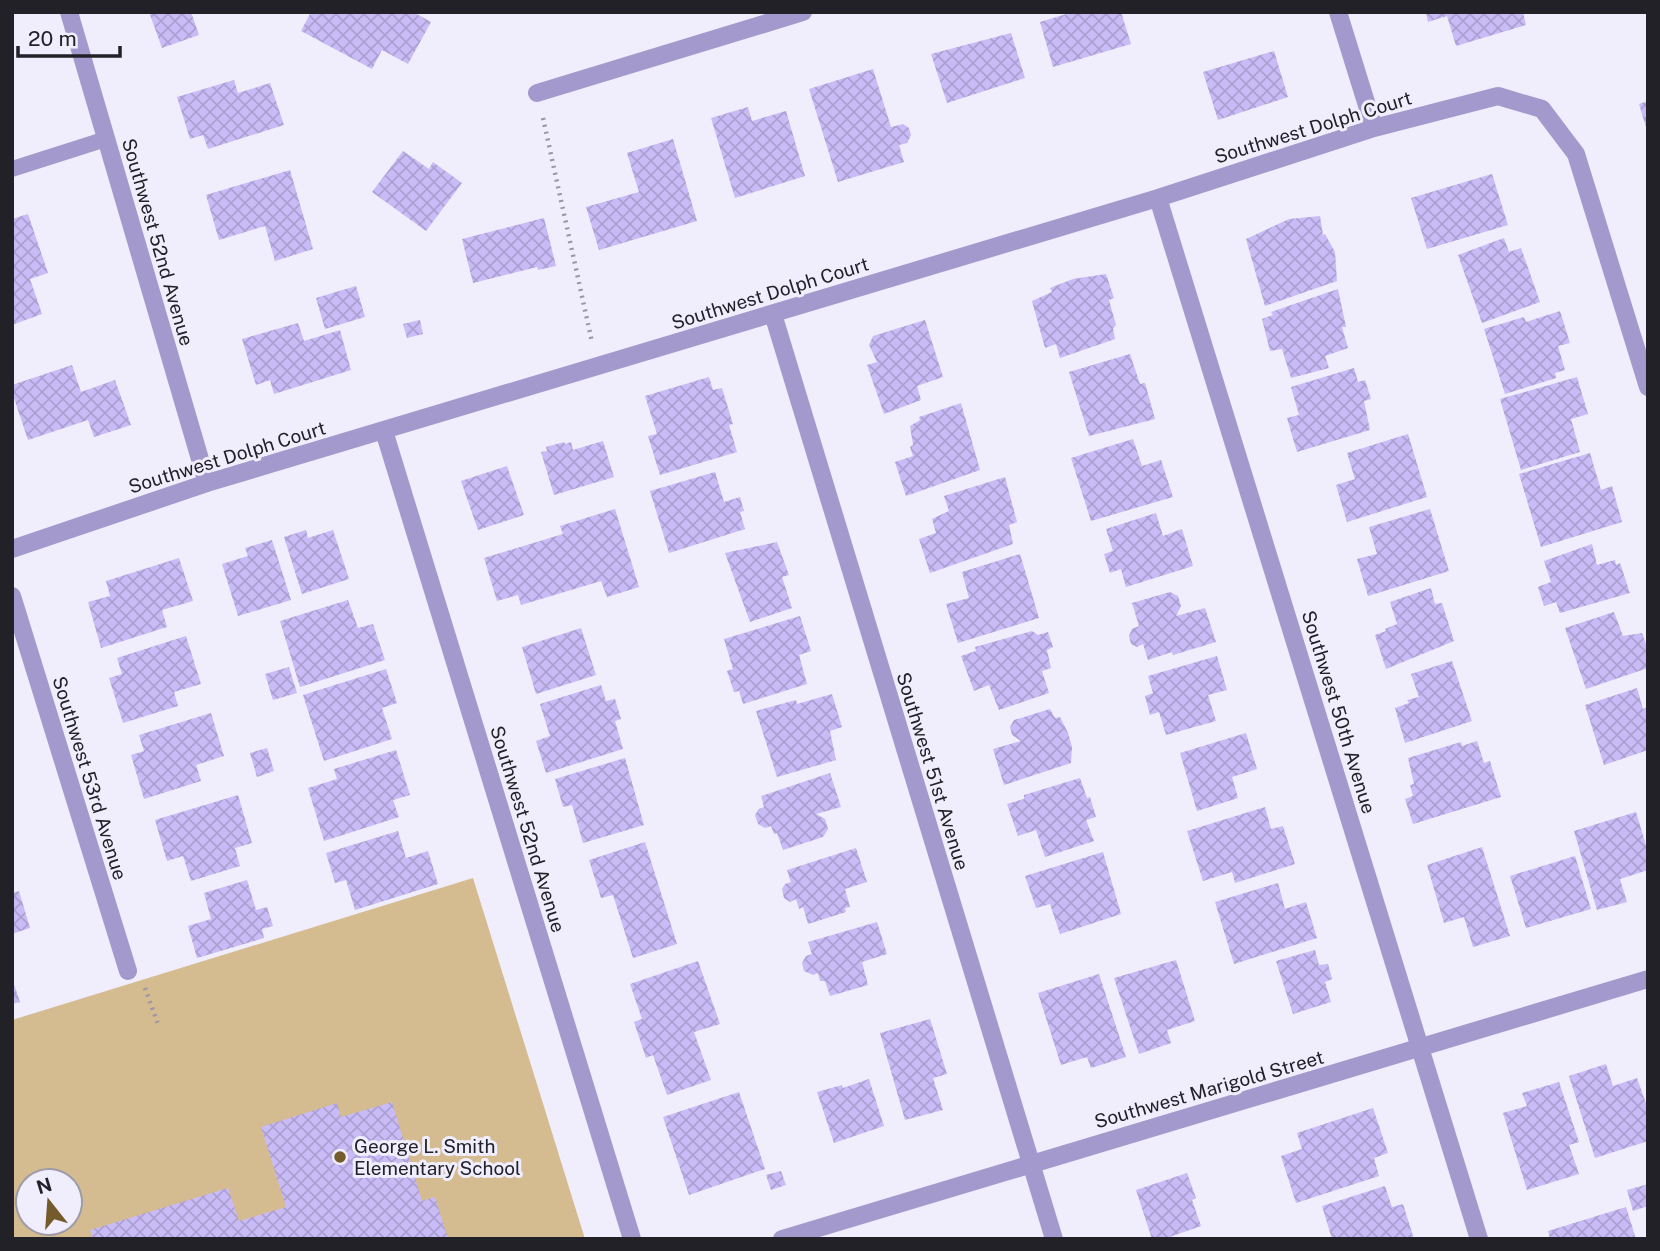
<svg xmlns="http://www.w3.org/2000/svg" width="1660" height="1251" font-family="'Public Sans',sans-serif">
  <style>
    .green { fill: #d5bb90; fill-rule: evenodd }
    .building { fill: url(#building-cross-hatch) }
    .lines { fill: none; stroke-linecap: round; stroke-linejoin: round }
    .path { stroke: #9997a3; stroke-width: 4.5; stroke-dasharray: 2 5; stroke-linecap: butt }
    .service { stroke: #a499cc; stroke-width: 16 }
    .minor { stroke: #a499cc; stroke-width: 18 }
    .poi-dot { fill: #755b2c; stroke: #f0eefd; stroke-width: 2.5 }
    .labels { text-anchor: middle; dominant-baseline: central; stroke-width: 6; stroke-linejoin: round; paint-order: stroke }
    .street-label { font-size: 19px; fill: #222128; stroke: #f0eefd }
    .poi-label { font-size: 19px; fill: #222128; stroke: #f0eefd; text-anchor: start }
  </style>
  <defs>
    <pattern id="building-cross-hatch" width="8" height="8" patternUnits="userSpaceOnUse" patternTransform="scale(1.75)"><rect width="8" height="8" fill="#c8bbf6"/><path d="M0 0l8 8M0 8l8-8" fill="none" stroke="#aca0d3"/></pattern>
  </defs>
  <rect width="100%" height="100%" fill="#f0eefd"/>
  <path class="green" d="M473,878L585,1239H12V1020ZM28,1181H70V1223H28Z"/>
  <path class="building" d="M149,12H191L199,35L162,48Z
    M311,12H413L431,22L408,64L382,50L372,69L301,31Z
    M1073,12H1121L1131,44L1053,67L1040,22Z
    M1426,12H1523L1526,25L1456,46L1447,16L1428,22Z
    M1011,33L1025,78L947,103L931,54Z
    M1274,51L1288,97L1218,120L1203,72Z
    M873,69L891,127L903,124L909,128L911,135L907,143L899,145L904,162L838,182L809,89Z
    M234,80L238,93L270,83L284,125L208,149L203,135L190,139L177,97Z
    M1648,101V131H1647L1639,104Z
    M748,107L752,121L786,111L805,176L735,198L711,118Z
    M673,139L697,221L599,250L586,207L639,192L627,153Z
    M403,151L429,169L433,162L462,183L426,231L372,192Z
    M290,170L313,249L275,261L265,226L219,240L206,195Z
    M1492,174L1508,225L1427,249L1411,198Z
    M28,214L48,273L30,279L42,314L12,325V219Z
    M1320,216L1323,235L1325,234L1335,252L1337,281L1265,306L1246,239L1289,219Z
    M544,218L556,266L538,270L537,267L473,283L462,239Z
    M1504,238L1509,252L1521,248L1540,302L1482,323L1458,255Z
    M1106,274L1114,298L1109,300L1116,325L1113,328L1115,339L1060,358L1056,344L1045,348L1032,301L1052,292L1050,288L1073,279Z
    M356,286L365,317L325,329L316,298Z
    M1338,289L1346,327H1342L1348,348L1325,356L1329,368L1291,378L1282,349L1270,351L1262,319L1273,315L1271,312Z
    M1560,311L1570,343L1558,346L1565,370L1555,373L1556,378L1505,394L1484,329L1524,317L1526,322Z
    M420,320L423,334L407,338L403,324Z
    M925,320L943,377L917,386L921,400L884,414L867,365L877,362L869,345L873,336Z
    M298,323L304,341L340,330L351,370L274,394L270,380L256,385L242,339Z
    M1130,354L1140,384L1145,383L1155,419L1089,436L1069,372Z
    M72,365L81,392L115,380L131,425L94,437L88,420L28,440L12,392V385Z
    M1354,368L1358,382L1365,380L1371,399L1364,401L1370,430L1297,452L1287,418L1299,415L1291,387Z
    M709,377L713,390L722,388L733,424L729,425L737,452L660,475L648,436L657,434L645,396Z
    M1577,377L1588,414L1571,419L1580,452L1521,470L1500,399Z
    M961,403L980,470L906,496L895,462L913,456L910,447L913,445L910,426L920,420L919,417Z
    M1408,434L1427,497L1347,522L1336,485L1355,479L1347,453Z
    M1133,439L1142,466L1161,460L1173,497L1091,521L1071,458Z
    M603,441L614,477L554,495L541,452L547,451L546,447L564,442L565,444L571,442L573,450Z
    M1590,453L1601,490L1612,486L1622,522L1541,547L1519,474Z
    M507,466L524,515L478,530L461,481Z
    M715,472L724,502L740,497L744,511L740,512L745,529L669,553L650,491Z
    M1005,477L1017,522L1009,525L1013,544L930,573L919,539L936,533L932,519L949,511L944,496Z
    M615,509L639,587L607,597L601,581L521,605L518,595L497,601L484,558L563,534L560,526Z
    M1430,509L1449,571L1368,596L1357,559L1377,554L1369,527Z
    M1156,513L1163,536L1182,529L1193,566L1126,587L1121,569L1110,573L1104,554L1113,551L1106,529Z
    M306,530L308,538L333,530L349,579L302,594L284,537Z
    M272,540L291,600L238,616L222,564L248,556L245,548Z
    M777,542L789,575L782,577L792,608L750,622L725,553Z
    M1592,544L1597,565L1615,560L1616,565L1620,563L1630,593L1560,613L1556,602L1544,606L1538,587L1551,582L1544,561Z
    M1020,554L1039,618L958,643L946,604L969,598L962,572Z
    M179,558L193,601L162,610L167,627L101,648L88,602L110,596L106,581Z
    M1431,588L1435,604L1442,603L1454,641L1386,669L1375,635L1386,631L1385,629L1397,624L1390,602Z
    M1170,592L1178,596L1181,606L1176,616L1205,608L1216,642L1173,655L1172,652L1148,660L1143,644L1137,647L1131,644L1129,636L1132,629L1139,626L1132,603Z
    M348,600L358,628L373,624L385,660L300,687L280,621Z
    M1614,612L1623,636L1642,633L1648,649V668L1586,689L1565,628Z
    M800,616L811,651L799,655L807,684L743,704L739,691L734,692L727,671L733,669L724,639Z
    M581,628L596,675L536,694L522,647Z
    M1032,631L1038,635L1048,632L1053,647L1047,650L1051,668L1042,671L1049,693L999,710L989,685L974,691L961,656L976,651L975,647Z
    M186,636L201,684L174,692L178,706L123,723L109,678L122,674L117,658Z
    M1217,656L1227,690L1208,695L1216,721L1166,735L1159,712L1150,715L1145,696L1153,693L1148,676Z
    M1452,661L1472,721L1405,743L1395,708L1409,703L1407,700L1419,697L1411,674Z
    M289,667L297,693L273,700L265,674Z
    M386,669L397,703L382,708L392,739L324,761L303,695Z
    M601,685L606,701L615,699L621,719L615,721L623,749L546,773L536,741L550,736L540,704Z
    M1637,688L1643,709L1648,707V750L1604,765L1585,705Z
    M832,694L842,727L830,731L836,760L777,777L756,711L796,700L797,704Z
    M1050,709L1055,718L1060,717L1068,733L1072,747L1071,763L1004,785L993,749L1021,741L1012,735L1010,727L1014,720Z
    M211,713L224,756L196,765L201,781L144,799L131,755L144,751L139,735Z
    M1246,733L1257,769L1232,777L1238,798L1197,811L1180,753Z
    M1477,741L1484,763L1490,761L1501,797L1413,824L1405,799L1413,796L1410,785L1414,784L1408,758L1461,742L1462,746Z
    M267,748L274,771L257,777L250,753Z
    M396,750L410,795L393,800L399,817L324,841L308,788L337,779L334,769Z
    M625,758L644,825L583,843L572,805L563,807L555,779Z
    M830,773L841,807L816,814L825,819L828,829L823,837L783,850L777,833L774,834L771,826L765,828L758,824L755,815L759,809L764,807L761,796Z
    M1080,778L1087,798L1090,797L1096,817L1086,820L1094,841L1045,857L1036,830L1018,836L1007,804L1024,799V795Z
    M238,795L252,843L235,848L240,866L191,881L183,856L167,861L155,820Z
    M1265,807L1271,829L1283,826L1295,864L1235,883L1232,872L1203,881L1187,831Z
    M1636,812L1648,852V870L1620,879L1627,902L1597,910L1574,831Z
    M398,831L406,858L428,851L438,884L355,910L346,880L335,883L326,853Z
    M645,842L677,944L633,958L613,895L601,898L589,860Z
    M1482,847L1510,936L1473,947L1464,917L1444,923L1427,865Z
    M856,848L867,882L845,889L850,907L845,908L846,912L808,924L803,907L799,909L796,899L790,902L784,898L782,889L785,884L791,882L787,870Z
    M1103,852L1121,914L1060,934L1050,904L1036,908L1025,876Z
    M1575,856L1591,909L1526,928L1510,876Z
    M247,880L256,910L267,907L273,926L262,929L264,938L197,958L188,926L211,919L204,893Z
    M1278,883L1285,909L1306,902L1317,938L1234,964L1215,902Z
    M19,891L30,928L12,934V893Z
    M877,922L887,954L862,962L868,985L830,996L825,981H820L818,973L813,975L804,971L802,963L806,956L812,954L808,942Z
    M1315,950L1319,965L1328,964L1332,979L1325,982L1331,1002L1293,1014L1276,961Z
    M1176,960L1195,1021L1167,1030L1171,1043L1139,1054L1114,978Z
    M698,961L720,1024L694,1032L711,1080L667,1095L653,1055L646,1058L634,1022L642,1019L630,984Z
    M1099,974L1126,1057L1091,1068L1087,1057L1061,1065L1038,993Z
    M12,978L20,1002L12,1004Z
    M930,1019L947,1074L933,1078L943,1110L905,1120L880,1033Z
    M1606,1064L1613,1086L1637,1078L1648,1109V1141L1595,1158L1569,1076Z
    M869,1079L884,1126L834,1143L817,1092L842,1085L843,1088Z
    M1559,1082L1579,1142L1569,1145L1579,1174L1527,1190L1503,1113L1527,1106L1522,1093Z
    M739,1092L765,1169L689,1195L663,1117Z
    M392,1102L422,1201L435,1197L448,1239H93L90,1230L228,1188L239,1221L286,1207L261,1127L337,1103L341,1117Z
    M1373,1108L1388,1153L1374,1158L1379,1176L1296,1203L1281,1156L1302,1149L1297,1133Z
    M781,1171L786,1185L771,1190L766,1175Z
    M1187,1173L1196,1198L1192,1200L1201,1226L1164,1239H1152L1136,1190Z
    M1648,1184V1206L1633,1211L1627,1190Z
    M1385,1186L1392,1207L1403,1204L1414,1239H1332L1322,1206Z
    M1626,1207L1636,1239H1550L1548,1231Z"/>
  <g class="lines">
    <path class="path" d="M543,118L592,342
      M145,988L159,1027"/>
    <path class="service" d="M12,169L106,139"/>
    <path class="minor" d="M69,12L207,483
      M1338,12L1374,128
      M537,93L803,12
      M1158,198L1479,1239
      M773,314L1054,1239
      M384,431L632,1239
      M12,549L207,483L1158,198L1374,128L1498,96L1542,109L1576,154L1648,387
      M12,596L128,971
      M782,1239L1648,979"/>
  </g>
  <circle class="poi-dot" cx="340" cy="1157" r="7"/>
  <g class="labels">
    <g class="street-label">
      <text transform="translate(1313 127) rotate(-17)">Southwest Dolph Court</text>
      <text transform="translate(158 242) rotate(74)">Southwest 52nd Avenue</text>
      <text transform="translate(770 293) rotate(-17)">Southwest Dolph Court</text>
      <text transform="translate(227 457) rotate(-17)">Southwest Dolph Court</text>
      <text transform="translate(1339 712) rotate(73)">Southwest 50th Avenue</text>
      <text transform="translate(933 771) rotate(73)">Southwest 51st Avenue</text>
      <text transform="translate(90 778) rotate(73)">Southwest 53rd Avenue</text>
      <text transform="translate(528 829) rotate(73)">Southwest 52nd Avenue</text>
      <text transform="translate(1209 1089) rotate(-16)">Southwest Marigold Street</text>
    </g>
    <g class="poi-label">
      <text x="354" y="1146">George L. Smith<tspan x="354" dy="22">Elementary School</tspan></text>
    </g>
  </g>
  <rect width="1660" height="1251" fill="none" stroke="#222128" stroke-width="28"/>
  <g transform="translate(49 1202) rotate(343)"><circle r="33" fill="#f0eefd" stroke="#9e9ca8" stroke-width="2"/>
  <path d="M0-5L12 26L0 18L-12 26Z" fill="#755b2c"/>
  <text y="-10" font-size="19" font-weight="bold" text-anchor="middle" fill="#222128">N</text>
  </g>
  <path d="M18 46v10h102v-10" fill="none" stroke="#222128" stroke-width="3.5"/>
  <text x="28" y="46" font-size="21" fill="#222128" stroke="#f0eefd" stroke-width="5" paint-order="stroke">20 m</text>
</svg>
